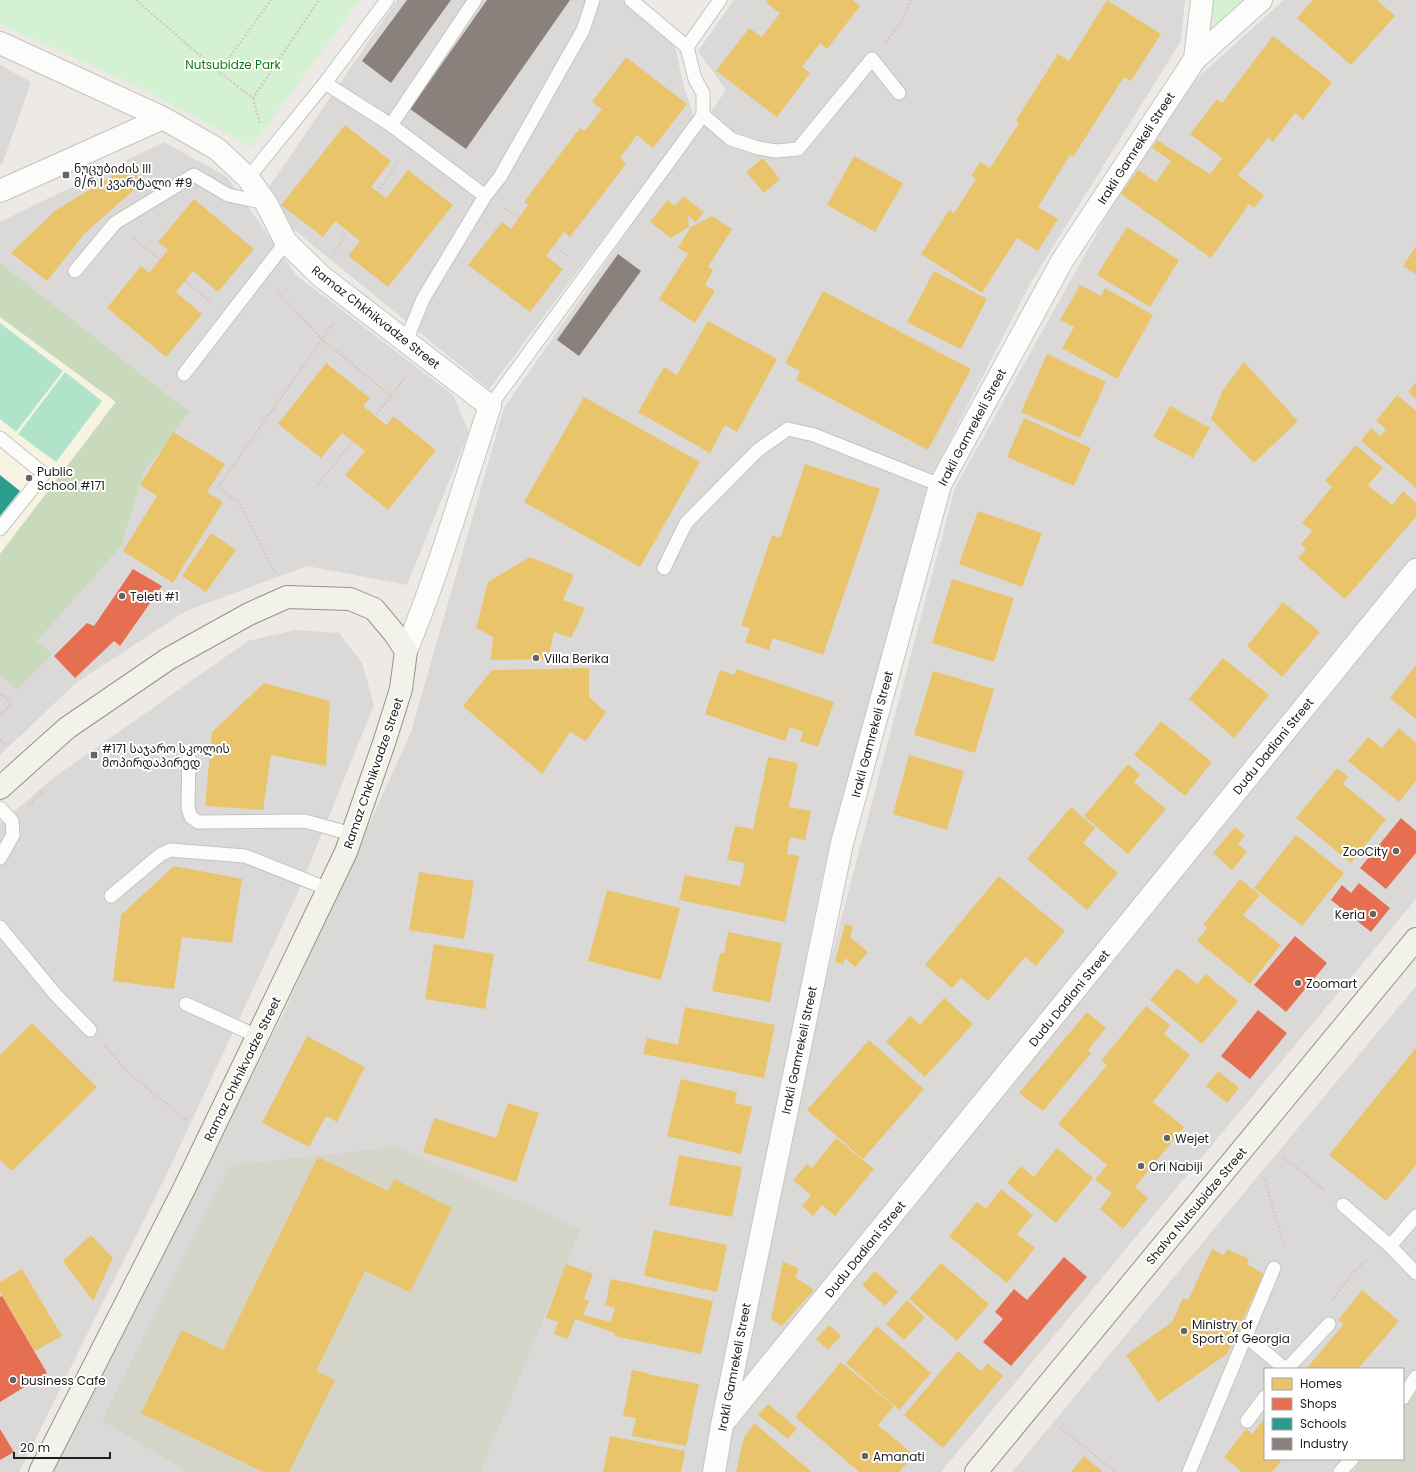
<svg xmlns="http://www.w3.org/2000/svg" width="1416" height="1472" font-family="Poppins,'Noto Sans Georgian',sans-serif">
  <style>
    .residential { fill: #dbd9d8; fill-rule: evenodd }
    .education { fill: #f6f4e0 }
    .religious { fill: #dad9d8 }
    .construction { fill: #d5d4c8 }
    .forest { fill: #c8dabb }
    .park { fill: #d4f2d2 }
    .pitch { fill: #b1e3cb }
    .homes { fill: #e9c46a }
    .shops { fill: #e76f51 }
    .schools { fill: #2a9d8f }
    .industry { fill: #8a817c }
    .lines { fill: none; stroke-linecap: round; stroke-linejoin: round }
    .lane-casing { stroke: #c5c4c2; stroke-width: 15 }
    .street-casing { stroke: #c5c4c2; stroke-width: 24 }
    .secondary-casing { stroke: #95957e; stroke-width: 24 }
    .path { stroke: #d6c7c5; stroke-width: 2.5; stroke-dasharray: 2 2; stroke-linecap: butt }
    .lane { stroke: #fcfcfb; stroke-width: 13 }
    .street { stroke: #fcfcfb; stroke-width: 22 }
    .secondary { stroke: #f3f2ea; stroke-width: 22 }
    .poi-dot { fill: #666564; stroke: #fff; stroke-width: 1.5 }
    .labels { text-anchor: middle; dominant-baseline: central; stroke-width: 4; stroke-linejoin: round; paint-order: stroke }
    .park-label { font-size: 12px; fill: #0b7c0f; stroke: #fff }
    .street-label { font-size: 12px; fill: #1e1e1e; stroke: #fff }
    .poi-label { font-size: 12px; fill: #1e1e1e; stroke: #fff; text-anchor: start }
  </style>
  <rect width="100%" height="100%" fill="#ece9e6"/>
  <path class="residential" d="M397,0H621L675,47L684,87L694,117L489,389L287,224L269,187Z
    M734,0H1185L1181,41L1031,282L931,477L821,882L706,1472H52L285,1010L411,732L504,408L726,90L698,51Z
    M1284,0H1416V899L941,1472H722L823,988L955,488L1116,199L1191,84Z
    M0,65L31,82L3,162L0,164Z
    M164,142L227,177L296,275L453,395L469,432L407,585L307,566L186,611L76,683L0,755V554L116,402L0,317V222Z
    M295,630L339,633L362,663L374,705L300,888L173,1161L19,1472H0V823L56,776L248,641Z
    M1416,986V1472H1012ZM1265,1369H1403V1459H1265Z"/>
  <path class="education" d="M0,317L116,402L0,554Z"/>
  <path class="religious" d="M1416,857V892L1405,905L1388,891Z"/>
  <path class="construction" d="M397,1147L581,1229L480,1472H187L102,1420L231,1165Z
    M1416,1393V1472H1352L1363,1459H1403V1409Z"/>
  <path class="forest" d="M0,263L189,412L144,472L121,546L37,641L52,654L17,690L0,674V554L116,402L0,317Z"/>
  <path class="park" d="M0,0H360L251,147L143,89L0,24Z
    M1212,0H1242L1219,23L1209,18Z"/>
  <path class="pitch" d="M0,323L63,371L16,432L0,419Z
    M65,372L102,401L56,462L18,434Z"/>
  <path class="homes" d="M768,0H853L860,6L827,49L820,43L802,67L810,73L777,117L716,71L749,28L762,37L780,13L766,3Z
    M1107,0L1161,34L1131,81L1124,77L1073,157L1070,155L1038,207L1058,219L1038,251L1017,238L982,293L921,254L949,210L954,213L976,179L971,176L980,162L990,168L1019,123L1016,120L1058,54L1069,61Z
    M1313,0H1377L1395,16L1351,65L1297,18Z
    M1273,36L1332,82L1303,120L1295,113L1273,142L1268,138L1238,175L1264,195L1254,208L1249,204L1211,258L1121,194L1138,170L1156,182L1171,161L1152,148L1157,140L1210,174L1222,158L1190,134L1217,99L1222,103Z
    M626,57L687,104L653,148L637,135L620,158L626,164L570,237L564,232L554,245L546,256L563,269L530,312L468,265L502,222L511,229L528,205L524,202L580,128L585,131L602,109L592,102Z
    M345,125L391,161L371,187L386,198L408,170L453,205L388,287L348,256L360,241L335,221L323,237L281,205Z
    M854,156L903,183L875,232L827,205Z
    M763,158L780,179L764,193L746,172Z
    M130,165L142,183L85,233L47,281L11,253L56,210Z
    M683,196L704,212L696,222L688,216L689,227L671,238L650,222L667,200L675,206Z
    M194,199L254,249L218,292L193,271L176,292L202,314L166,357L107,308L141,266L149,273L168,250L158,242Z
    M712,216L732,229L708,267L713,270L705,285L715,291L695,323L659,299L688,254L678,248L691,227Z
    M1127,227L1179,260L1150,307L1097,275Z
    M1416,246V274L1403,266Z
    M934,271L987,299L961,349L907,322Z
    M1080,285L1101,296L1105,288L1153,315L1117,379L1062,348L1074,327L1060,320Z
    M823,291L971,369L928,450L796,380L800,371L785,363Z
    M708,321L777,359L737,432L725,425L710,453L638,412L664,367L677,375Z
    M1047,354L1106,382L1080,438L1021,412Z
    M1244,362L1298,421L1254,463L1211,419L1223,390Z
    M326,363L370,398L363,406L380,420L387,425L393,416L436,450L388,510L345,475L365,451L342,433L321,458L278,424Z
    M1416,382V399L1408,392Z
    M1397,395L1416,411V488L1361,441L1371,428L1381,436L1386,429L1376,421Z
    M584,397L700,462L640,567L524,502Z
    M1170,406L1210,428L1193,458L1153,437Z
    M1024,418L1091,448L1074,486L1007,457Z
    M173,432L225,464L207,492L223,502L173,583L123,551L157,496L140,485Z
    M1356,445L1383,468L1368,485L1392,505L1403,491L1416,503V517L1345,599L1298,558L1306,549L1301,544L1312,531L1302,523L1332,487L1325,481Z
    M805,464L880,489L823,655L773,638L769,650L745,642L750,628L741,626L772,535L780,538Z
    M978,511L1042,533L1022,587L959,564Z
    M211,533L236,550L206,592L182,576Z
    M530,557L574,575L563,600L585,608L571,638L554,632L548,659L491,660L493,637L476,628L488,582Z
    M952,579L1014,598L994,662L932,643Z
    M1283,602L1320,632L1282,677L1247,646Z
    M1223,658L1269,695L1234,738L1189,699Z
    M1416,665V719L1390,698Z
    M589,668V697L606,712L586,741L570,732L542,774L463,706L492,670Z
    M736,669L834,702L818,747L800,741L803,732L790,727L785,741L705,714L720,670L735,675Z
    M933,671L994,689L975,753L914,735Z
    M264,683L330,701L326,766L271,755L263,810L205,806L212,732Z
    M1161,721L1212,762L1185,796L1134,755Z
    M1399,728L1416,743V781L1399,802L1348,761L1368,737L1382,748Z
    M909,755L964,771L947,830L893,814Z
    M768,757L798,763L789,807L811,811L805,840L790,837L787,854L799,856L785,922L679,900L685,875L740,886L745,863L727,860L735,826L753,829Z
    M1128,764L1140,775L1134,782L1166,809L1128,854L1084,816Z
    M1337,768L1348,777L1343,784L1386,819L1351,863L1296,818Z
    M1071,807L1095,828L1083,843L1118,873L1087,910L1027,859Z
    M1235,827L1245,835L1238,844L1247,852L1232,870L1213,853Z
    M1296,835L1344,873L1302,926L1254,888Z
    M174,866L242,879L232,943L182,937L174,989L113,981L121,915Z
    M419,872L474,881L464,939L409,930Z
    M999,876L1065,931L1036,966L1025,957L988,1001L961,978L952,988L925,965Z
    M1240,879L1260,895L1243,915L1281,945L1250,984L1197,941L1207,928L1203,925Z
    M607,890L680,908L661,980L588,961Z
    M845,924L853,926L850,937L868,952L855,967L845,958L843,964L835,962Z
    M728,932L782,943L770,1002L712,991L720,953L724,954Z
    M434,944L494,954L485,1009L425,999Z
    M1177,968L1197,984L1206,974L1238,1001L1202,1044L1150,1000Z
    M944,998L973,1024L925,1077L886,1042L910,1016L920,1025Z
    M1146,1006L1170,1025L1164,1034L1190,1055L1153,1102L1184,1127L1135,1187L1148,1198L1123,1229L1100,1209L1112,1193L1095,1180L1107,1165L1058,1124L1107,1065L1101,1061Z
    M685,1007L775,1025L764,1078L643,1054L647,1038L678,1045Z
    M1087,1012L1106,1028L1088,1050L1091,1053L1043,1111L1019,1093Z
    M32,1023L97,1087L12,1171L0,1160V1055Z
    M307,1036L365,1067L337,1122L326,1116L309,1147L262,1123Z
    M869,1040L924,1089L863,1159L807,1110Z
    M1416,1048V1165L1386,1201L1329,1155Z
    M1218,1071L1239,1088L1227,1103L1206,1086Z
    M681,1079L737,1092L735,1103L752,1107L741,1154L667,1136Z
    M508,1103L539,1113L516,1182L423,1152L434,1118L496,1138Z
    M836,1138L874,1169L835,1216L822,1205L813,1216L802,1206L811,1195L793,1180L807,1164L812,1168Z
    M1057,1148L1093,1178L1056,1223L1007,1183L1021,1166L1034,1177Z
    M679,1155L742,1167L732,1217L669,1205Z
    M318,1157L388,1191L394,1179L452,1208L410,1292L365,1271L316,1371L335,1380L289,1472H263L141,1413L182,1330L223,1350Z
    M1001,1189L1033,1215L1017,1234L1035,1248L1007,1283L949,1236L977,1202L986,1209Z
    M654,1230L727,1245L717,1292L644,1276Z
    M91,1235L113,1258L93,1301L63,1261Z
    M1212,1249L1224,1255L1227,1249L1249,1259L1247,1264L1264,1274L1227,1354L1158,1402L1126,1355L1172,1322L1183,1298L1188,1300Z
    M783,1261L799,1269L795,1277L814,1290L782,1326L771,1319Z
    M941,1263L989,1304L957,1341L909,1299Z
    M566,1264L593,1274L584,1298L589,1301L583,1315L611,1322L615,1308L605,1305L611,1279L713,1301L701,1354L614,1336L615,1333L575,1319L568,1339L554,1334L558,1322L546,1318Z
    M22,1269L62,1336L35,1351L0,1293V1282Z
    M875,1271L898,1292L885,1306L862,1285Z
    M1362,1290L1399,1321L1358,1369H1306L1344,1324L1338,1320Z
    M907,1300L925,1317L904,1340L886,1324Z
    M829,1325L841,1336L828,1350L816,1339Z
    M877,1326L931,1373L899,1410L846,1363Z
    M958,1351L981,1371L988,1363L1003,1376L943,1448L904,1415Z
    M841,1362L894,1406L878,1425L914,1455L899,1472H859L795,1417Z
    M632,1370L647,1373V1374L699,1384L686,1446L632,1436L636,1418L623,1416Z
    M768,1404L797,1428L788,1439L758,1415Z
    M1265,1418V1459H1283L1272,1472H1242L1224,1457L1246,1429L1252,1434Z
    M754,1423L795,1458L812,1472H736L744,1438Z
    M610,1436L685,1451L681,1472H603Z
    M1084,1456L1103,1472H1071Z"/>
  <path class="shops" d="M133,569L162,586L120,646L114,641L75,678L54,656L87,623L94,626Z
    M1401,818L1416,831V853L1386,889L1360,868Z
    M1359,883L1390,908L1371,932L1331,900L1342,885L1351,893Z
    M1295,936L1327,963L1286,1012L1254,985Z
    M1258,1010L1287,1033L1250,1079L1221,1056Z
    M1064,1257L1087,1277L1011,1366L983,1342L1003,1319L995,1312L1014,1289L1027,1300Z
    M2,1296L47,1373L0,1402V1297Z
    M0,1429L14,1452L0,1460Z"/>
  <path class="schools" d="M0,475L20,491L0,516Z"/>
  <path class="industry" d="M407,0H451L391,83L362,61Z
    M487,0H570L466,149L410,109Z
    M618,254L641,271L579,356L557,340Z"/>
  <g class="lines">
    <defs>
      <path id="lane" d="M475,0L391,125L485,196
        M631,0L687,47L720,0
        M687,47L695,79L703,93V115
        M325,83L391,125
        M248,178L325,83L387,0
        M75,271L115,223L194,175L228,195L266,203
        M406,341L423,299L485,196L500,177L583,30L593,0
        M184,374L286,242
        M490,406L703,115L731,139L758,148L776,151L798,149L872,59L899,93
        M0,438L44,474L0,529
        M664,568L686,523L758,450L788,429L814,435L940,485
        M189,751L188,808L191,817L198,822L305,821L352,834
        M0,808L12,821L13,835L0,858
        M111,896L160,855L170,850L245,856L328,889
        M0,927L55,994L90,1030
        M186,1004L257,1036
        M1343,1205L1390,1246
        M1416,1216L1390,1246L1416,1273
        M1246,1336L1285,1369
        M1287,1369L1329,1324
        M1403,1398L1416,1377
        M1247,1421L1265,1397
        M1189,1472L1274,1268
        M1340,1472L1352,1459"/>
      <path id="street" d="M0,43L163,118
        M1195,59L1202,0
        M0,191L163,118L217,149L248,178L266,203L286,242L322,277L490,406C463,487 439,571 406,651
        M723,1423L1416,570
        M714,1472L722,1425L842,843L940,485L1062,261L1195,59L1261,0"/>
      <path id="secondary" d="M0,788L67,728L168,659L249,614L287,597L350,599L374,609L395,634L406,651L401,689L384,743L346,852L183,1191L40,1472
        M976,1472L1416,939"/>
    </defs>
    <use href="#lane" class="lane-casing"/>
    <use href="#street" class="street-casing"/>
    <use href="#secondary" class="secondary-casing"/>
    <path class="path" d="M136,0L219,72L253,98L319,0
      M886,42L902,21L911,0
      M219,72L271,0
      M253,98L260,125
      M378,192L399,161
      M504,208L519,219
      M134,239L160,260
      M554,245L569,257
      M335,252L347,231
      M185,281L211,302
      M278,291L279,294L323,340L391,396L375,416
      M391,396L406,376
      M318,484L353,441
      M275,573L239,502L218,487L334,322
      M0,695H3L10,701V706L0,715
      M0,740L5,745
      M29,805L42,792L40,790
      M105,1046L127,1071L187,1121
      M1283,1157L1326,1191
      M1265,1180L1284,1246
      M1332,1301C1342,1286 1354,1269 1369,1259
      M1060,1427L1115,1472"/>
    <use href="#lane" class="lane"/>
    <use href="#street" class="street"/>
    <use href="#secondary" class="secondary"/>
  </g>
  <g class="poi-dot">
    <rect x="62" y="171" width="8" height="8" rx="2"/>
    <circle cx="29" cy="478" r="4"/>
    <circle cx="122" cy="596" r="4"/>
    <circle cx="536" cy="658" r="4"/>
    <rect x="90" y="751" width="8" height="8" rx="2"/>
    <circle cx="1396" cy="851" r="4"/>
    <circle cx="1373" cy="914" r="4"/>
    <circle cx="1298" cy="983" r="4"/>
    <circle cx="1167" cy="1138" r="4"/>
    <circle cx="1141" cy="1166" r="4"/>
    <circle cx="1184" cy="1331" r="4"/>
    <circle cx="13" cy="1380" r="4"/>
    <circle cx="865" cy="1456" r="4"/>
  </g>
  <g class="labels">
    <g class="park-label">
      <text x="233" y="64">Nutsubidze Park</text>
    </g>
    <g class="street-label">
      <text transform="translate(1136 148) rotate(-57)">Irakli Gamrekeli Street</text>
      <text transform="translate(376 317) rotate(38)">Ramaz Chkhikvadze Street</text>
      <text transform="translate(972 427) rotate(-62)">Irakli Gamrekeli Street</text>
      <text transform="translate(872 734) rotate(-75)">Irakli Gamrekeli Street</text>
      <text transform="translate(1273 746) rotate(-51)">Dudu Dadiani Street</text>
      <text transform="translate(373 773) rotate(-71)">Ramaz Chkhikvadze Street</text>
      <text transform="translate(1069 998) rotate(-51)">Dudu Dadiani Street</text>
      <text transform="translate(799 1050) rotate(-78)">Irakli Gamrekeli Street</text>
      <text transform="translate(242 1069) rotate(-64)">Ramaz Chkhikvadze Street</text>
      <text transform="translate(1196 1206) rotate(-50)">Shalva Nutsubidze Street</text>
      <text transform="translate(865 1249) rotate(-51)">Dudu Dadiani Street</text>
      <text transform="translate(734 1367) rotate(-79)">Irakli Gamrekeli Street</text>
    </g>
    <g class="poi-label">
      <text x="74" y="168">ნუცუბიძის III<tspan x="74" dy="14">მ/რ I კვარტალი #9</tspan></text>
      <text x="37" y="471">Public<tspan x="37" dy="14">School #171</tspan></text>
      <text x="130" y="596">Teleti #1</text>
      <text x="544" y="658">Villa Berika</text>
      <text x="102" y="748">#171 საჯარო სკოლის<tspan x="102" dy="14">მოპირდაპირედ</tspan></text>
      <text x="1388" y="851" text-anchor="end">ZooCity</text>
      <text x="1365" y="914" text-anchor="end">Keria</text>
      <text x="1306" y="983">Zoomart</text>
      <text x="1175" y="1138">Wejet</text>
      <text x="1149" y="1166">Ori Nabiji</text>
      <text x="1192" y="1324">Ministry of<tspan x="1192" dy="14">Sport of Georgia</tspan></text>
      <text x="21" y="1380">business Cafe</text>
      <text x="873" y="1456">Amanati</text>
    </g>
  </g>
  <rect x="1264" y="1368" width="140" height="92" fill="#ffffff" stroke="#a5a5a5"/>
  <rect x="1272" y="1378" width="20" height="12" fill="#e9c46a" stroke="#a5a5a5"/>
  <text x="1300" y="1388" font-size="12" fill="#1e1e1e">Homes</text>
  <rect x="1272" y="1398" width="20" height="12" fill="#e76f51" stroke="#a5a5a5"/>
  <text x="1300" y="1408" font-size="12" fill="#1e1e1e">Shops</text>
  <rect x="1272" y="1418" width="20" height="12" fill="#2a9d8f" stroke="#a5a5a5"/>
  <text x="1300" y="1428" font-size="12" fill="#1e1e1e">Schools</text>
  <rect x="1272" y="1438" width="20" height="12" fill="#8a817c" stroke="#a5a5a5"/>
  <text x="1300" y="1448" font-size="12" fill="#1e1e1e">Industry</text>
  <path d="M14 1452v6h96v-6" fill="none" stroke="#1e1e1e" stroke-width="2"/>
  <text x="20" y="1452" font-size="12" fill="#1e1e1e" stroke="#ffffff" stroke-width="3" paint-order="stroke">20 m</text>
</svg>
